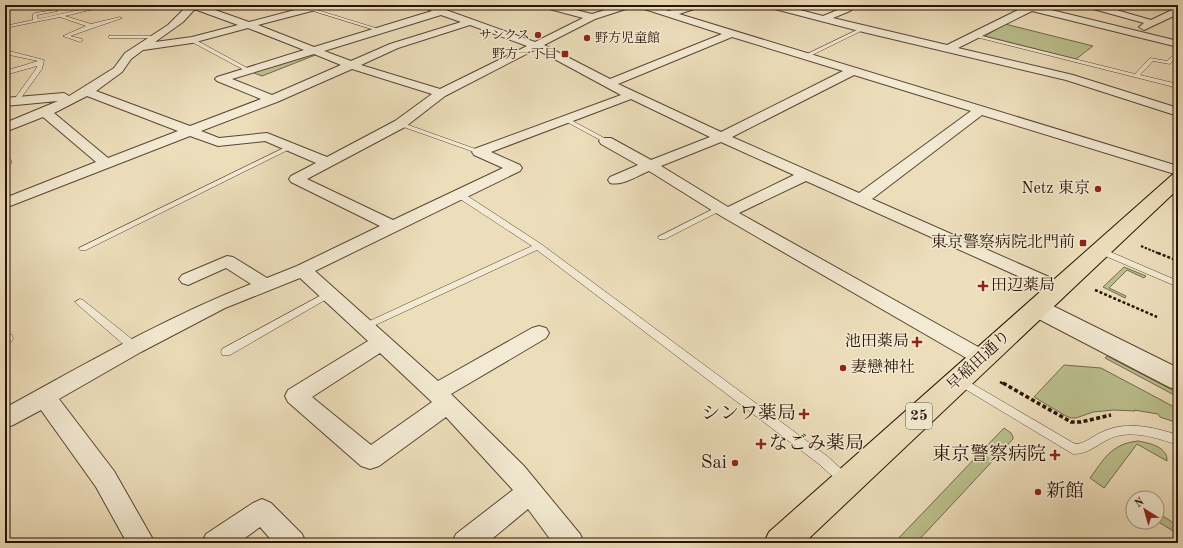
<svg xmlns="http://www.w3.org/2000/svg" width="1183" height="548" font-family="'Old Standard TT','Noto Serif JP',serif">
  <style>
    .green { fill: #bbc08e; stroke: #726a49 }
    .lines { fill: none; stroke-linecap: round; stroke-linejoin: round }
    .service-casing { stroke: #5a4632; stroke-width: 1 }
    .minor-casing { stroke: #5a4632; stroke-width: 2 }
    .tertiary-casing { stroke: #5a4632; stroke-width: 2 }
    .primary-casing { stroke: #291304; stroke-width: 2 }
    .path-far2 { stroke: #291304; stroke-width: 2; stroke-dasharray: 2.5 1.5; stroke-linecap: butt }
    .path-far1 { stroke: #291304; stroke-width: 2.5; stroke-dasharray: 3 2; stroke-linecap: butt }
    .path { stroke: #291304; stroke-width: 3.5; stroke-dasharray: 4 2.5; stroke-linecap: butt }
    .service { fill: #f3ead3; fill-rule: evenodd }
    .minor { fill: #f3ead3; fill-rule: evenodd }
    .tertiary { fill: #f3ead3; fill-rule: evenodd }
    .primary { fill: #eddebb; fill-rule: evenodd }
    .poi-dot { fill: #8f2418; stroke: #f3ead3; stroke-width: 1.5 }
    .labels { text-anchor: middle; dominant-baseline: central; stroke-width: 3; stroke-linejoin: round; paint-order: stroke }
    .far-poi-label { font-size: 13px; fill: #291304; stroke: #f3ead3; text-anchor: end }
    .shield { fill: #f3ead3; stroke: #665442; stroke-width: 1 }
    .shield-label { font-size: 15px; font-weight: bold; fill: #291304 }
    .poi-label { font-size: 16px; fill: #291304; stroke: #f3ead3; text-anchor: end }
    .street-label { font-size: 16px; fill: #291304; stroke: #f3ead3 }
    .near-poi-label { font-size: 19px; fill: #291304; stroke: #f3ead3; text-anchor: end }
  </style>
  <rect width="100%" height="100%" fill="#eddebb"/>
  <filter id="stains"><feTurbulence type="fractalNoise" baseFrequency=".005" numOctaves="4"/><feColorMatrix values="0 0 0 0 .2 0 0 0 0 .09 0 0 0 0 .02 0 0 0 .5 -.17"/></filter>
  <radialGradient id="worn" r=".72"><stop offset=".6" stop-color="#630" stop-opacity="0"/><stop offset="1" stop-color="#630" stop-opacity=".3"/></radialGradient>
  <path class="green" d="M1005,24L1093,46L1076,59L985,36Z
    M312,51L318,54L262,76L249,71Z
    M1124,267L1146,276L1144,278L1127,270L1109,288L1126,296L1125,298L1103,287Z
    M1107,356L1178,393V397L1105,358Z
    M1064,365L1101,368L1178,409V423L1160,417L1158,414L1134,410L1135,411L1114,410L1093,412L1076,418H1071L1066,416L1034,397Z
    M1004,428L1011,433L1013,437V439L916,543H894Z
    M1138,441C1149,443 1168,447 1167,461L1137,444L1104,488L1090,478C1104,459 1111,444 1138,441Z
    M1157,512L1178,526V534L1157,521Z"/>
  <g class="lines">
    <defs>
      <path id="service" d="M102,5H110L65,16L91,24L120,17L122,18L70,36L82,39L83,40L80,42L63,36L86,26L60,17L5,28V26L33,20V14L35,13L55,10L57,11L37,15L38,19Z
        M294,5H301L382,30L378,31Z
        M886,5L898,7L909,5L898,9Z
        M861,28L865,29L808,57L803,56Z
        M974,34L1135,74L1150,58L1167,61L1178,51V56L1170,64L1153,61L1140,75L1178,84V88L972,36V34Z
        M111,36H156L158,37L156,38H109V36Z
        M190,39H194L251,70L246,71L190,41Z
        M5,50L44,60L42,69L18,102L16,103L13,101L36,69L37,66L5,75V71L38,61L5,54Z
        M567,118L608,140L609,141L608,142H604L565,121L564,120Z
        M400,122L481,151L482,152L479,154L477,153L398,125L397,124Z
        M290,145L292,146V148L86,250H80L79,248Z
        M5,156L11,160V164L5,163Z
        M457,193H463L541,244L827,456L849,476L851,480L849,484L845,485L841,484L819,464L537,250L369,328H363L361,326L363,324L532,246L457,197Z
        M717,207H720L724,209L665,239H659L658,237Z
        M1099,247L1178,281V287L1096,252L1095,250L1096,248Z
        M329,291L334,294L332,296L230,355H222L221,352L222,349Z
        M80,299L83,300L138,344L139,347L138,350H130L77,304L75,302Z
        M8,334L12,335L13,338L12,341L5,344V335Z
        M959,376L1075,444C1085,444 1091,437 1100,433C1125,420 1153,427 1178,435V445C1157,438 1129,428 1107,440C1095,446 1088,454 1073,454L955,383L954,380L955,377Z"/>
      <path id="minor" d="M145,5H178C173,10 150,10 145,5Z
        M188,5H201L249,22L314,5H328L327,7L258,25L314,47L432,11L419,5H432L535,42L583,18L542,7L541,5H556L592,14L622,5H648L669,11L687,5H698L697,8L679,14L1178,166V175L982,115L872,199L1065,284L1067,288L1065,292L1058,294L806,181L739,213L989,353L992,358L989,363L982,366L975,363L721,216L649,171C637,176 622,186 610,183L608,180L610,177L638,165L601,144L599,141L601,138H611L651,160L710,137L631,99L491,152L520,165L522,168L520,171L315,271L438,381L532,328L539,326L546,328L549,333L546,338L451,394L524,466L580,534L584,543H553L528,509L487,543H452L456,534L513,490L446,417L379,466L370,469L361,466L288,402L285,396L288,390L368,341L300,278L225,308L141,352L59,399L114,471L155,543H127L96,487L41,410L13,425L5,428V408C85,364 165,318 251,284L226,268L188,285L182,283L179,279L182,275L227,256L233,257L267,278L297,266L380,226L291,182L289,179L291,176L316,163L265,141L218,146L190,136L5,208V198L96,162L43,117L5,132V123L58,101L5,106V98L64,93L69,96L74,93L114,68L125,53L168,25ZM635,6L722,34L610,79L544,45L595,19ZM194,10H197L238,25L192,37L155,42L183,22ZM441,15L461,22L390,44L351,61L324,51ZM470,25L527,46L440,89L361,65L398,48ZM248,28L304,50L217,77L215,79L217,81L261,99L190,126L96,91L122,72L131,59L143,50L192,43ZM732,37L843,71L721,132L618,84ZM536,49L621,95L474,149L472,152L474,155L503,168L393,220L307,179L405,127L445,96ZM314,54L341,65L272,95L232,79ZM352,69L432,94L395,121L327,157L267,133L219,138L201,131L277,102ZM854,75L971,111L859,193L732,137ZM87,96L178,131L108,158L54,113ZM721,142L794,175L728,207L661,166ZM380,353L432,402L371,445L312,397Z
        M766,5H781L823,16L847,6L852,9L850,11L833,18L947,45L1022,8L1016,5H1031L1178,41V47L1032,11L958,48L1073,75L1178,108V116L1066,80L863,32L767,7Z
        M1085,5H1099L1151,20L1178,7V14L1144,30L1139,27L1144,23L1086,7Z
        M262,499L271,503L302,534L306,543H274L260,527L238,543H202L206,534L253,503Z"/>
      <path id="tertiary" d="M1037,300L1045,302L1178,368V390L1169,387L1029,314L1025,308L1029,302Z"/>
      <path id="primary" d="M1178,174V189L804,543H764L769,532L1172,175Z"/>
    </defs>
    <use href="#service" class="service-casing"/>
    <use href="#minor" class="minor-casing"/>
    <use href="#tertiary" class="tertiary-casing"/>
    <use href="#primary" class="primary-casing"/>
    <path class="path-far2" d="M1141,246L1160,254"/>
    <path class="path-far1" d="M1158,253L1178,261
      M1095,290L1157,317
      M1000,382L1004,384"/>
    <path class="path" d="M1003,383L1071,422H1081L1111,415"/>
    <use href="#service" class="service"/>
    <use href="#minor" class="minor"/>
    <use href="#tertiary" class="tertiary"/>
    <use href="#primary" class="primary"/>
  </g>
  <g class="poi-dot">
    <circle cx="538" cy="35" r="4"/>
    <circle cx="587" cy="38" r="4"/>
    <rect x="561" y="50" width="8" height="8" rx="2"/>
    <circle cx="1098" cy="189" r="4"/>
    <rect x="1079" y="239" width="8" height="8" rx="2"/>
    <path d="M981 280h4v4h4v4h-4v4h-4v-4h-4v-4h4z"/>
    <path d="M915 336h4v4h4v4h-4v4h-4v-4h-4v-4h4z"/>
    <circle cx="843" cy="368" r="4"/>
    <path d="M802 408h4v4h4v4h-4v4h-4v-4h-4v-4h4z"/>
    <path d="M759 438h4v4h4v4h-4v4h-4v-4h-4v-4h4z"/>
    <path d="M1053 449h4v4h4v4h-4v4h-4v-4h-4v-4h4z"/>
    <circle cx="735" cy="463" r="4"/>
    <circle cx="1038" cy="492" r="4"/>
  </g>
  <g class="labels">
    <g class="far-poi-label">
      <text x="530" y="35">サンクス</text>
      <text x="595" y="38" text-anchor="start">野方児童館</text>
      <text x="557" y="54">野方一丁目</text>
    </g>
    <rect class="shield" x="906" y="403" width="26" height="26" rx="3"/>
    <g class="shield-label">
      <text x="919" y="416">25</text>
    </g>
    <g class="poi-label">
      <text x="1090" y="189">Netz 東京</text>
      <text x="1075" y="243">東京警察病院北門前</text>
      <text x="991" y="286" text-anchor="start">田辺薬局</text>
      <text x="909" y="342">池田薬局</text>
      <text x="851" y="368" text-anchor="start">妻戀神社</text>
    </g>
    <g class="street-label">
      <text transform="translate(979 361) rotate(-43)">早稲田通り</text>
    </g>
    <g class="near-poi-label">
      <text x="796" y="414">シンワ薬局</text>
      <text x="769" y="444" text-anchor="start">なごみ薬局</text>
      <text x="1046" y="455">東京警察病院</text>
      <text x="727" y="463">Sai</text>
      <text x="1046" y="492" text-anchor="start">新館</text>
    </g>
  </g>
  <rect width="1183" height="548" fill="none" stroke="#eddebb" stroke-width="20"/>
  <rect x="6" y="6" width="1171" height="536" fill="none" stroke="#291304" stroke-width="2"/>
  <rect x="10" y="10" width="1163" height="528" fill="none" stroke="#291304"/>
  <g transform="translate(1145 510) rotate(323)"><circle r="19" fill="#f3ead3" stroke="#a29480"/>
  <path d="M0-3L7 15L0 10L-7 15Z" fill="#8f2418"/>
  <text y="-6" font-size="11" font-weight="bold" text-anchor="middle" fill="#291304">N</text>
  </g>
  <rect width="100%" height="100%" filter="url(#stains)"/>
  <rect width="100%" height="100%" fill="url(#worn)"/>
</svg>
